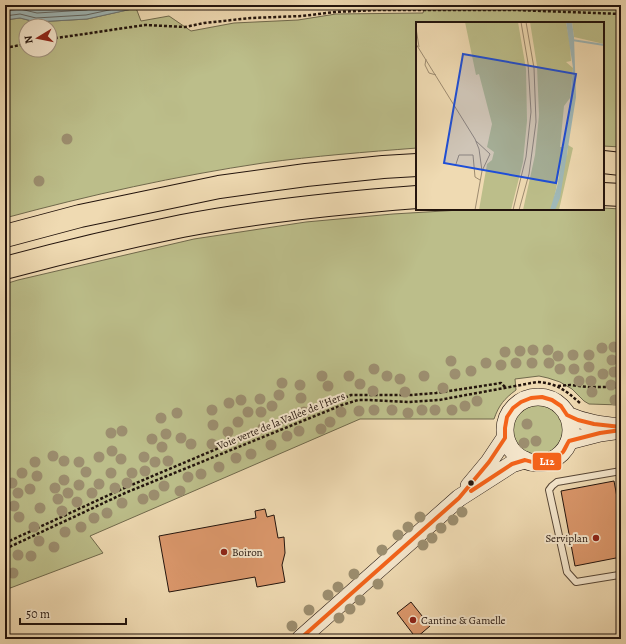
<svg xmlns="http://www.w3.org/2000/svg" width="626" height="644" font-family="Alegreya,serif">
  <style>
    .green { fill: #bcbe8a; stroke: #70694c; fill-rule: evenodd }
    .water { fill: #9fb8b8; stroke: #6d7674 }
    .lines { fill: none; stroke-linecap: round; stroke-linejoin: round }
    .shore { stroke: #616662; stroke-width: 1 }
    .building { fill: #dc986c; stroke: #23140d }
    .lane-casing { stroke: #564636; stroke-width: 8 }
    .secondary-casing { stroke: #23140d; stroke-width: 18 }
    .highway-casing { stroke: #23140d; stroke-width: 24 }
    .path { stroke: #23140d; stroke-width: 2.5; stroke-dasharray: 3 2; stroke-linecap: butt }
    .lane { stroke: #f5e7cd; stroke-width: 6 }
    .secondary { stroke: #f5e7cd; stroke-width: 17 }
    .highway { stroke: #efdab2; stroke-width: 22 }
    .bus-1-casing { stroke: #f5e7cd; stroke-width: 7 }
    .bus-1 { stroke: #f4631a; stroke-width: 4 }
    .tree { fill: #9c8e6f }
    .bus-dot { fill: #23140d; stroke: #f5e7cd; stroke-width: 1.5 }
    .poi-dot { fill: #8f2418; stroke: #f5e7cd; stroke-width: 1.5 }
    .labels { text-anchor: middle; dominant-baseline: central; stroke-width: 4; stroke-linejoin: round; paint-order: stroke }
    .street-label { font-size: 11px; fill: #23140d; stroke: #f5e7cd }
    .poi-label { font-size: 11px; fill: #23140d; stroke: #f5e7cd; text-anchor: start }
    .inset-river { fill: none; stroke: #9fb8b8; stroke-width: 2 }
    .inset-road { fill: none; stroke: #9d8b70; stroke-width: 1 }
    .view { fill: #1d4ed8; fill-opacity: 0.15; stroke: #1d4ed8; stroke-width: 2 }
    .inset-edge { fill: none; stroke: #23140d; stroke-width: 2 }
    .line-badge { stroke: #f5e7cd; stroke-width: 1.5 }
    .badge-label { font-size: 11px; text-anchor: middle; font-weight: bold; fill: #fff }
  </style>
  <rect width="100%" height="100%" fill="#efdab2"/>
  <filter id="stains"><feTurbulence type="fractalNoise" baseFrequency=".005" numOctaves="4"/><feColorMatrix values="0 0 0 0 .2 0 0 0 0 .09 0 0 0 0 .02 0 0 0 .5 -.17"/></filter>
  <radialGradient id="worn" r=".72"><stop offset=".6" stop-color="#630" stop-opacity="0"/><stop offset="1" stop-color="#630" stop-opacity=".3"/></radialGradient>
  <path class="green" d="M425,5H621V147L603,146V23H417V148C366,152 314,156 263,163C176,176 90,195 5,218V20L20,18L36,22L87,19L136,8L141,21L169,16L191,31L234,23L298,20L336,14L423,13ZM26,26H50V50H26Z
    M603,208L621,209V405L589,404L584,401L572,389L560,382L548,378L539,376L515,379L516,390C504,399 499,405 494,419H360L90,536L103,553L5,590V284L18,280L194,239L306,222L393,214L477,209H603Z
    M511 429a26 26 0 1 1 52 0a26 26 0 1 1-52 0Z"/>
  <path class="water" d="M5,5H150L87,19L36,22L20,18L5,20Z"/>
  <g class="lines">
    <path class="shore" d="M28,5L37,7L73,5
      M5,11L20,9L37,13L86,10L109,5
      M5,16L20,14L36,18L86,15L132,5"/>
  </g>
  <path class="building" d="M614,481L621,519V557L575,566L561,491Z
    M265,509L267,517L274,515L278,538L284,537L285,553L282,565L285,582L257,587L255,577L169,592L159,536L256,518L255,511Z
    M411,602L430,626L416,638L397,613Z"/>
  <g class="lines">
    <defs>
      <path id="lane" d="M619,575L576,582L567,572L549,490L552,486L557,482L621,471"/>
      <path id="secondary" d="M505 430a33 33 0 1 1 66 0a33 33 0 1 1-66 0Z
        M567,415C585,423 602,425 621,427
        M569,441L600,433L614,431
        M469,486L489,462L505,438
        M300,639L459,498L512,464L525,460"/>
      <path id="highway" d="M603,162L621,164
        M603,194L621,195
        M5,236L80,216L219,187L306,175L383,167L417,165
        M5,268C64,252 123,238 182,226C260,211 338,203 417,197"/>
    </defs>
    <use href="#lane" class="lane-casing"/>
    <use href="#secondary" class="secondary-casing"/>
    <use href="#highway" class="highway-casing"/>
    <path class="path" d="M50,39L145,25L185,27L204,23L251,18L302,16L335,12L377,10H516L621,14
      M5,48L26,44
      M558,386L570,385L588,387H621
      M5,543L122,489L259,431L325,407L351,395H411L436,393L501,383L505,387
      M5,549L125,493L342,405L358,400H370L408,402L439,400L537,382C557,383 566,391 580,403"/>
    <use href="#lane" class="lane"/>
    <use href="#secondary" class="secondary"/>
    <use href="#highway" class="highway"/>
    <defs>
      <path id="bus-1" d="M471,491L512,464L525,460C538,465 553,463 563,452C565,449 567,444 569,441L600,433L621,430
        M300,639L459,498L489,462L505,438V428L507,417L513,408L521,402L531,398L542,397L552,400L561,406L567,415L578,420L594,424L621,427"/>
    </defs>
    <use href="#bus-1" class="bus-1-casing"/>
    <use href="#bus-1" class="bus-1"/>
  </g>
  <g class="tree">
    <circle cx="67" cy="139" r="5.5"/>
    <circle cx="39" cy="181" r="5.5"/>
    <circle cx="614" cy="347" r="5.5"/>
    <circle cx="602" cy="348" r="5.5"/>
    <circle cx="533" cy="350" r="5.5"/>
    <circle cx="548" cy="350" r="5.5"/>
    <circle cx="520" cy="351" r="5.5"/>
    <circle cx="505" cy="352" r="5.5"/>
    <circle cx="573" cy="355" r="5.5"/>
    <circle cx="589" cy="355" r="5.5"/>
    <circle cx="558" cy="356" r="5.5"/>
    <circle cx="612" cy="360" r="5.5"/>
    <circle cx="451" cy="361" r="5.5"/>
    <circle cx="486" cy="363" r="5.5"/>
    <circle cx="516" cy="363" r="5.5"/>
    <circle cx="532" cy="363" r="5.5"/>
    <circle cx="549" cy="363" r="5.5"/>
    <circle cx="501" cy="365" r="5.5"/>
    <circle cx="589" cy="367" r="5.5"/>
    <circle cx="374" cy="369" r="5.5"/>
    <circle cx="560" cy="369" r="5.5"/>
    <circle cx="574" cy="369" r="5.5"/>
    <circle cx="471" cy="371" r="5.5"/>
    <circle cx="614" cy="372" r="5.5"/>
    <circle cx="455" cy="374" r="5.5"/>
    <circle cx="603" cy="374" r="5.5"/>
    <circle cx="322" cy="376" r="5.5"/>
    <circle cx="349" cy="376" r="5.5"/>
    <circle cx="387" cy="376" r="5.5"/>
    <circle cx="424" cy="376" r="5.5"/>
    <circle cx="400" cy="379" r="5.5"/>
    <circle cx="579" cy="381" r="5.5"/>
    <circle cx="591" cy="381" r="5.5"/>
    <circle cx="282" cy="383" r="5.5"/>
    <circle cx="360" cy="384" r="5.5"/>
    <circle cx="300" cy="385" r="5.5"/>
    <circle cx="611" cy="385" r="5.5"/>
    <circle cx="328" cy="386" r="5.5"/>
    <circle cx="443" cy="388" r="5.5"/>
    <circle cx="373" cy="391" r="5.5"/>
    <circle cx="405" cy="392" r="5.5"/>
    <circle cx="592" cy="392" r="5.5"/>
    <circle cx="279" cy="395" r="5.5"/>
    <circle cx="301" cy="398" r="5.5"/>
    <circle cx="260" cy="399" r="5.5"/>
    <circle cx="241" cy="400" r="5.5"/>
    <circle cx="615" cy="400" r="5.5"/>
    <circle cx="477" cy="401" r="5.5"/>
    <circle cx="229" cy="403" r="5.5"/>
    <circle cx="272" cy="406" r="5.5"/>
    <circle cx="465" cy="406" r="5.5"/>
    <circle cx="212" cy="410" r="5.5"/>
    <circle cx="374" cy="410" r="5.5"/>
    <circle cx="392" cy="410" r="5.5"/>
    <circle cx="422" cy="410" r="5.5"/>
    <circle cx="435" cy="410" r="5.5"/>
    <circle cx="452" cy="410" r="5.5"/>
    <circle cx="359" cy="411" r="5.5"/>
    <circle cx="248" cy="412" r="5.5"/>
    <circle cx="261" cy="412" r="5.5"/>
    <circle cx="304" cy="412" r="5.5"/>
    <circle cx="341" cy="412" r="5.5"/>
    <circle cx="177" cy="413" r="5.5"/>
    <circle cx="408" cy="413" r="5.5"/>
    <circle cx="161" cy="418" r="5.5"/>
    <circle cx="238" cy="422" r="5.5"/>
    <circle cx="330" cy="422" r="5.5"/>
    <circle cx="527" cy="424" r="5.5"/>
    <circle cx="213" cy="425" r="5.5"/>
    <circle cx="263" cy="428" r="5.5"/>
    <circle cx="321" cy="429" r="5.5"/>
    <circle cx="122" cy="431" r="5.5"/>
    <circle cx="299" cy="431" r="5.5"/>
    <circle cx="228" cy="432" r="5.5"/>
    <circle cx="111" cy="433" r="5.5"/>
    <circle cx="166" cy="434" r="5.5"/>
    <circle cx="287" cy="436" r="5.5"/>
    <circle cx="181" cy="438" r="5.5"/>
    <circle cx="152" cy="439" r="5.5"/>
    <circle cx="536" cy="441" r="5.5"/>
    <circle cx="524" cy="443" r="5.5"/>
    <circle cx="191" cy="444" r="5.5"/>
    <circle cx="212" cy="444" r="5.5"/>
    <circle cx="271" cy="445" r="5.5"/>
    <circle cx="162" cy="447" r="5.5"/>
    <circle cx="112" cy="451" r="5.5"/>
    <circle cx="251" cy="454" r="5.5"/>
    <circle cx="53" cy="456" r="5.5"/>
    <circle cx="99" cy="457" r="5.5"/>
    <circle cx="144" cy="457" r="5.5"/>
    <circle cx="236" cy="458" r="5.5"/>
    <circle cx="121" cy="459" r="5.5"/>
    <circle cx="64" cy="461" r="5.5"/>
    <circle cx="168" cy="461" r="5.5"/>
    <circle cx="35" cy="462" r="5.5"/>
    <circle cx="79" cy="462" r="5.5"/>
    <circle cx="155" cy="462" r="5.5"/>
    <circle cx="219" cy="467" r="5.5"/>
    <circle cx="145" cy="471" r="5.5"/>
    <circle cx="86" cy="472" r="5.5"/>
    <circle cx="22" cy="473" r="5.5"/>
    <circle cx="111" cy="473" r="5.5"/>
    <circle cx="132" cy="473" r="5.5"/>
    <circle cx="201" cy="474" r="5.5"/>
    <circle cx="37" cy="476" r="5.5"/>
    <circle cx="188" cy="477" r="5.5"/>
    <circle cx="64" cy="480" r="5.5"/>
    <circle cx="12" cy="483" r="5.5"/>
    <circle cx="127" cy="483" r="5.5"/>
    <circle cx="99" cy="484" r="5.5"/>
    <circle cx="79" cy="485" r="5.5"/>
    <circle cx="164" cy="486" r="5.5"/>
    <circle cx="55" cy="488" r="5.5"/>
    <circle cx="115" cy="488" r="5.5"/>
    <circle cx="30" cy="489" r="5.5"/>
    <circle cx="180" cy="491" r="5.5"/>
    <circle cx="18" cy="493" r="5.5"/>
    <circle cx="68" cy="493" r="5.5"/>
    <circle cx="92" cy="493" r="5.5"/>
    <circle cx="154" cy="495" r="5.5"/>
    <circle cx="58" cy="499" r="5.5"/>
    <circle cx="143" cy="499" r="5.5"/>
    <circle cx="77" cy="502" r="5.5"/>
    <circle cx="122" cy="503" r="5.5"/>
    <circle cx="14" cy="506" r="5.5"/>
    <circle cx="40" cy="508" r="5.5"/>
    <circle cx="62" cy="511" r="5.5"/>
    <circle cx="462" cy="512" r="5.5"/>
    <circle cx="107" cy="513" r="5.5"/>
    <circle cx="19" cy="517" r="5.5"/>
    <circle cx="420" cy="517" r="5.5"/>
    <circle cx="94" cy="518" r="5.5"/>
    <circle cx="453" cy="520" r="5.5"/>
    <circle cx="34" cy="527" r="5.5"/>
    <circle cx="81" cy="527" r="5.5"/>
    <circle cx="408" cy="527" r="5.5"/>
    <circle cx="441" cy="528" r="5.5"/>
    <circle cx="65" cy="532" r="5.5"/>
    <circle cx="398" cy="535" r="5.5"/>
    <circle cx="432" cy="538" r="5.5"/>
    <circle cx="39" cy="541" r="5.5"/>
    <circle cx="423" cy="545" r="5.5"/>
    <circle cx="54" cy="547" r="5.5"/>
    <circle cx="382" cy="550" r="5.5"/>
    <circle cx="18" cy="555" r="5.5"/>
    <circle cx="31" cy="556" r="5.5"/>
    <circle cx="13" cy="573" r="5.5"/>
    <circle cx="354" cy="574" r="5.5"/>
    <circle cx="378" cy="584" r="5.5"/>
    <circle cx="338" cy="587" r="5.5"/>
    <circle cx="328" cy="595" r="5.5"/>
    <circle cx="360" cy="600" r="5.5"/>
    <circle cx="350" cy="609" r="5.5"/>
    <circle cx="309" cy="610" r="5.5"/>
    <circle cx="339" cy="618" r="5.5"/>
    <circle cx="292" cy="626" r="5.5"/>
  </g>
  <circle class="bus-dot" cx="471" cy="483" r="3.5"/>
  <g class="poi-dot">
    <circle cx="596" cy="538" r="4"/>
    <circle cx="224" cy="552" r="4"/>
    <circle cx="413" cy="620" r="4"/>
  </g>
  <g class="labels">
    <g class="street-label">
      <text transform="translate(281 421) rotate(-22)">Voie verte de la Vallée de l'Hers</text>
    </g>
    <g class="poi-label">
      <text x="588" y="538" text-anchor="end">Serviplan</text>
      <text x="232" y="552">Boiron</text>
      <text x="421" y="620">Cantine &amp; Gamelle</text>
    </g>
  </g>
  <g transform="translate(416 22)">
    <rect width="188" height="188" fill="#efdab2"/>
    <path d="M49,0H102L110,47L111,99L107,140L95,188H63L71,142L76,138L78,130L71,125L76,102L63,52L60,53ZM114,0H150L154,22L155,39L150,40L157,46L154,76L148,84L144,125H149L151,134L152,123L157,126L143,188H138L145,141L136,188H107L119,133L123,93L121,44ZM156,0H188V22L158,15Z" fill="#bcbe8a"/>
    <path d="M150,0H156L158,15L160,75L144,176L139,188H134L142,161L154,81L157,46Z" fill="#9fb8b8"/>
    <path class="inset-river" d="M156,18L188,23"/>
    <path class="inset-road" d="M0,6L3,25M0,22L59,117L63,127L66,149M10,37L9,43L13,51L20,53M40,142L43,133H57L59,155L64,158M59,188L66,149L74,132L60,119M97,188L110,135L115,90L112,41L105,0M103,188L113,152L120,100L118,46L110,0"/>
    <path class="view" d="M47,32L160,52L140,161L28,141Z"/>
    <rect width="188" height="188" class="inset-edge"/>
  </g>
  <rect class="line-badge" x="532" y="452" width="30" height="19" rx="4" fill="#f4631a"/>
  <g class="badge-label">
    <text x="547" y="465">L12</text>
  </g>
  <rect width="626" height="644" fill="none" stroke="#efdab2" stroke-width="20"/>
  <rect x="6" y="6" width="614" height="632" fill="none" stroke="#23140d" stroke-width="2"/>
  <rect x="10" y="10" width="606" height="624" fill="none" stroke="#23140d"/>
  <g transform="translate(38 38) rotate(260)"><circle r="19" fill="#f5e7cd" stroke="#a19380"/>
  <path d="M0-3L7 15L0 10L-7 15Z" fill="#8f2418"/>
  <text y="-6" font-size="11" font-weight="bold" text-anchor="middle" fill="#23140d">N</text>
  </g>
  <path d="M20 618v6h106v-6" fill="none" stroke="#23140d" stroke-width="2"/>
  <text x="26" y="618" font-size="12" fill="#23140d" stroke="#f5e7cd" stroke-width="3" paint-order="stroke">50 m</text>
  <rect width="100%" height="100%" filter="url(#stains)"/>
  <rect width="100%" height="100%" fill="url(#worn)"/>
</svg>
